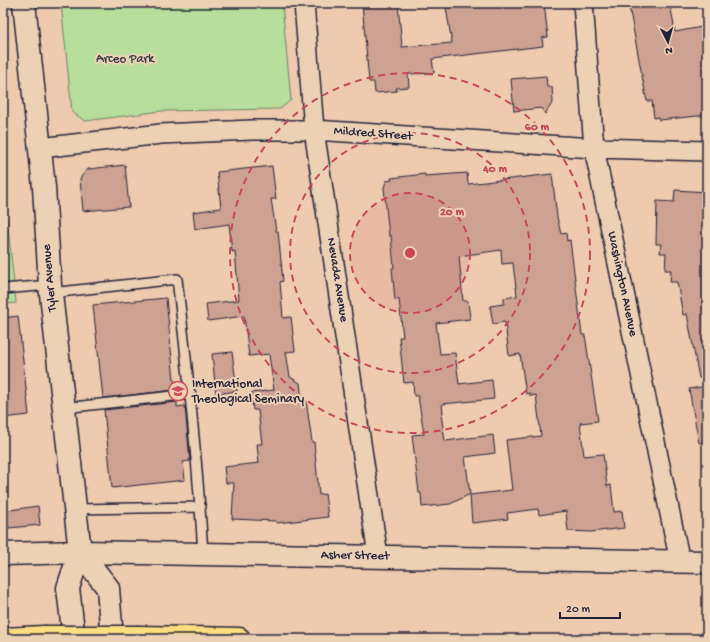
<svg xmlns="http://www.w3.org/2000/svg" width="710" height="642" font-family="'Gochi Hand',sans-serif">
  <style>
    .green { fill: #b7de9a; stroke: #6c806a }
    .building { fill: #cea292; stroke: #22223b }
    .lines { fill: none; stroke-linecap: round; stroke-linejoin: round }
    .service-casing { stroke: #22223b; stroke-width: 12 }
    .minor-casing { stroke: #22223b; stroke-width: 22 }
    .tertiary-casing { stroke: #22223b; stroke-width: 25 }
    .motorway-casing { stroke: #22223b; stroke-width: 25 }
    .service { stroke: #edd1b4; stroke-width: 9 }
    .minor { stroke: #edd1b4; stroke-width: 19 }
    .tertiary { stroke: #edd1b4; stroke-width: 22 }
    .motorway { stroke: #fddf80; stroke-width: 22 }
    .motorway-bridge-casing { stroke: #22223b; stroke-width: 25; stroke-linecap: butt }
    .motorway-bridge { stroke: #fddf80; stroke-width: 22 }
    .ring { fill: none; stroke: #c84759; stroke-width: 2; stroke-dasharray: 7 5 }
    .labels { text-anchor: middle; dominant-baseline: central; stroke-width: 4; stroke-linejoin: round; paint-order: stroke }
    .park-label { font-size: 13px; fill: #383e49; stroke: #edd1b4 }
    .street-label { font-size: 13px; fill: #22223b; stroke: #edd1b4 }
    .poi-label { font-size: 13px; fill: #22223b; stroke: #edd1b4; text-anchor: start }
    .centre { fill: #c84759; stroke: #edd1b4; stroke-width: 2 }
    .ring-label { font-size: 12px; text-anchor: middle; font-weight: bold; fill: #c84759; stroke: #edd1b4; stroke-width: 4; stroke-linejoin: round; paint-order: stroke }
  </style>
  <rect width="100%" height="100%" fill="#eecaaf"/>
  <filter id="ink" filterUnits="userSpaceOnUse"><feTurbulence type="fractalNoise" baseFrequency=".025" numOctaves="2"/><feDisplacementMap in="SourceGraphic" scale="8" xChannelSelector="R" yChannelSelector="G"/><feConvolveMatrix kernelMatrix="1 2 1 2 8 2 1 2 1" color-interpolation-filters="sRGB"/></filter>
  <g filter="url(#ink)">
    <path class="green" d="M61,3H282L291,100L280,109L161,111L85,121L72,112Z
      M3,179L16,303L3,304Z"/>
    <path class="building" d="M362,3H398L402,47L452,43L446,8L474,3H544L548,37L542,38L543,46L432,59L434,73L408,74L409,87L396,88L397,91L375,93L374,82H369Z
      M644,3H670L675,32L707,26V115L659,120L658,117L654,118L652,101H647L646,97L629,6Z
      M546,76L547,87H552L553,102L545,114L541,108L514,111L511,79Z
      M125,165L129,207L83,211L80,178L88,169Z
      M272,166L276,199H271L276,231H278L283,281L280,282L283,318L291,317L295,351L286,352L290,377L300,383L302,401L306,400L312,442H314L319,495L325,494L328,517L277,523L276,521L232,519L234,483H226L224,467L259,463L257,444H262L258,410H253L251,393L274,390L269,354L249,356L244,316L208,321L206,304L239,300L235,251L232,252L229,224L195,229L193,212L221,208L217,172Z
      M467,173L468,184L552,174L557,217L561,234L566,233L567,241L570,240L582,335H585L598,421L580,423L584,456L603,454L607,486L611,485L614,512L622,511L624,528L591,532L568,531L566,511L539,515L538,509L507,513L508,519L472,523L470,495L512,490L506,440L541,436L536,395L530,396V393L526,394L520,354L509,356L505,322L493,324L490,306L504,304V298L517,296L513,263L502,264L501,250L459,256L463,301H468L470,319L436,323L440,354L455,353L459,384L492,380L494,399L442,404L443,413L441,414L445,441L493,435L495,453L465,457L470,494L450,504L422,507L421,493H419L412,435L424,434L418,396H414L413,382L404,383L399,337H403L399,299L395,300L392,268H394L391,235L389,236L384,188L386,181L392,180L391,178L425,174V176Z
      M675,190L707,192V377L699,378L687,314L683,315L677,282H670L671,270H665L666,253H660L661,244H656L657,201L674,202Z
      M166,298L175,390L103,398L93,305Z
      M18,316L29,415L3,418V318Z
      M232,352L237,391L216,394L212,354Z
      M707,386V442L699,443L689,389Z
      M177,402V407L185,406L190,461L183,462L185,480L112,488L104,410Z
      M38,506L40,525L9,528L8,525L3,526V511Z"/>
    <g class="lines">
      <defs>
        <path id="service" d="M3,289L50,285
          M51,293L177,279C188,371 198,462 203,555
          M64,408L191,394
          M75,509L201,507"/>
        <path id="minor" d="M304,3L314,130L378,556
          M583,3L594,148L680,562
          M40,148L161,134L251,130H314L594,148L707,151"/>
        <path id="tertiary" d="M24,3L44,187L50,285L80,552L68,588L74,639
          M80,552L108,588L112,639
          M3,554L80,552L707,562"/>
        <path id="motorway" d="M139,637L239,639
          M3,639L44,637"/>
      </defs>
      <use href="#service" class="service-casing"/>
      <use href="#minor" class="minor-casing"/>
      <use href="#tertiary" class="tertiary-casing"/>
      <use href="#motorway" class="motorway-casing"/>
      <use href="#service" class="service"/>
      <use href="#minor" class="minor"/>
      <use href="#tertiary" class="tertiary"/>
      <use href="#motorway" class="motorway"/>
      <defs>
        <path id="motorway-bridge" d="M44,637H139"/>
      </defs>
      <use href="#motorway-bridge" class="motorway-bridge-casing"/>
      <use href="#motorway-bridge" class="motorway-bridge"/>
    </g>
  </g>
  <circle cx="410" cy="253" r="60" fill="#c84759" fill-opacity=".12"/>
  <g class="ring">
    <circle cx="410" cy="253" r="60"/>
    <circle cx="410" cy="253" r="120"/>
    <circle cx="410" cy="253" r="180"/>
  </g>
  <defs>
    <symbol id="school-ring" viewBox="-11 -11 22 22"><circle r="9.5" fill="#edd1b4" stroke="#d1495b" stroke-width="1.5"/><path d="M0-5L7-2L0 1L-7-2ZM-4 1L0 2.5L4 1V4Q0 6-4 4Z" fill="#d1495b"/></symbol>
  </defs>
  <g fill-rule="evenodd">
    <use href="#school-ring" x="167" y="380" width="22" height="22"/>
  </g>
  <g class="labels">
    <g class="park-label">
      <text x="125" y="59">Arceo Park</text>
    </g>
    <g class="street-label">
      <text transform="translate(373 134) rotate(4)">Mildred Street</text>
      <text transform="translate(50 278) rotate(-95)">Tyler Avenue</text>
      <text transform="translate(337 280) rotate(81)">Nevada Avenue</text>
      <text transform="translate(622 284) rotate(78)">Washington Avenue</text>
      <text transform="translate(355 556) rotate(1)">Asher Street</text>
    </g>
    <g class="poi-label">
      <text x="192" y="384">International<tspan x="192" dy="15">Theological Seminary</tspan></text>
    </g>
  </g>
  <circle cx="410" cy="253" r="6" class="centre"/>
  <g class="ring-label">
    <text x="537" y="130">60 m</text>
    <text x="495" y="172">40 m</text>
    <text x="452" y="215">20 m</text>
  </g>
  <rect width="710" height="642" fill="none" stroke="#edd1b4" stroke-width="16"/>
  <rect x="8" y="8" width="694" height="626" fill="none" stroke="#22223b" stroke-width="1.5" filter="url(#ink)"/>
  <g transform="translate(668 42) rotate(174)" stroke="#edd1b4" stroke-width="3" paint-order="stroke">
  <path d="M0-3L7 15L0 10L-7 15Z" fill="#22223b"/>
  <text y="-6" font-size="11" font-weight="bold" text-anchor="middle" fill="#22223b">N</text>
  </g>
  <path d="M560 612v6h60v-6" fill="none" stroke="#22223b" stroke-width="2"/>
  <text x="566" y="612" font-size="12" fill="#22223b" stroke="#edd1b4" stroke-width="3" paint-order="stroke">20 m</text>
</svg>
